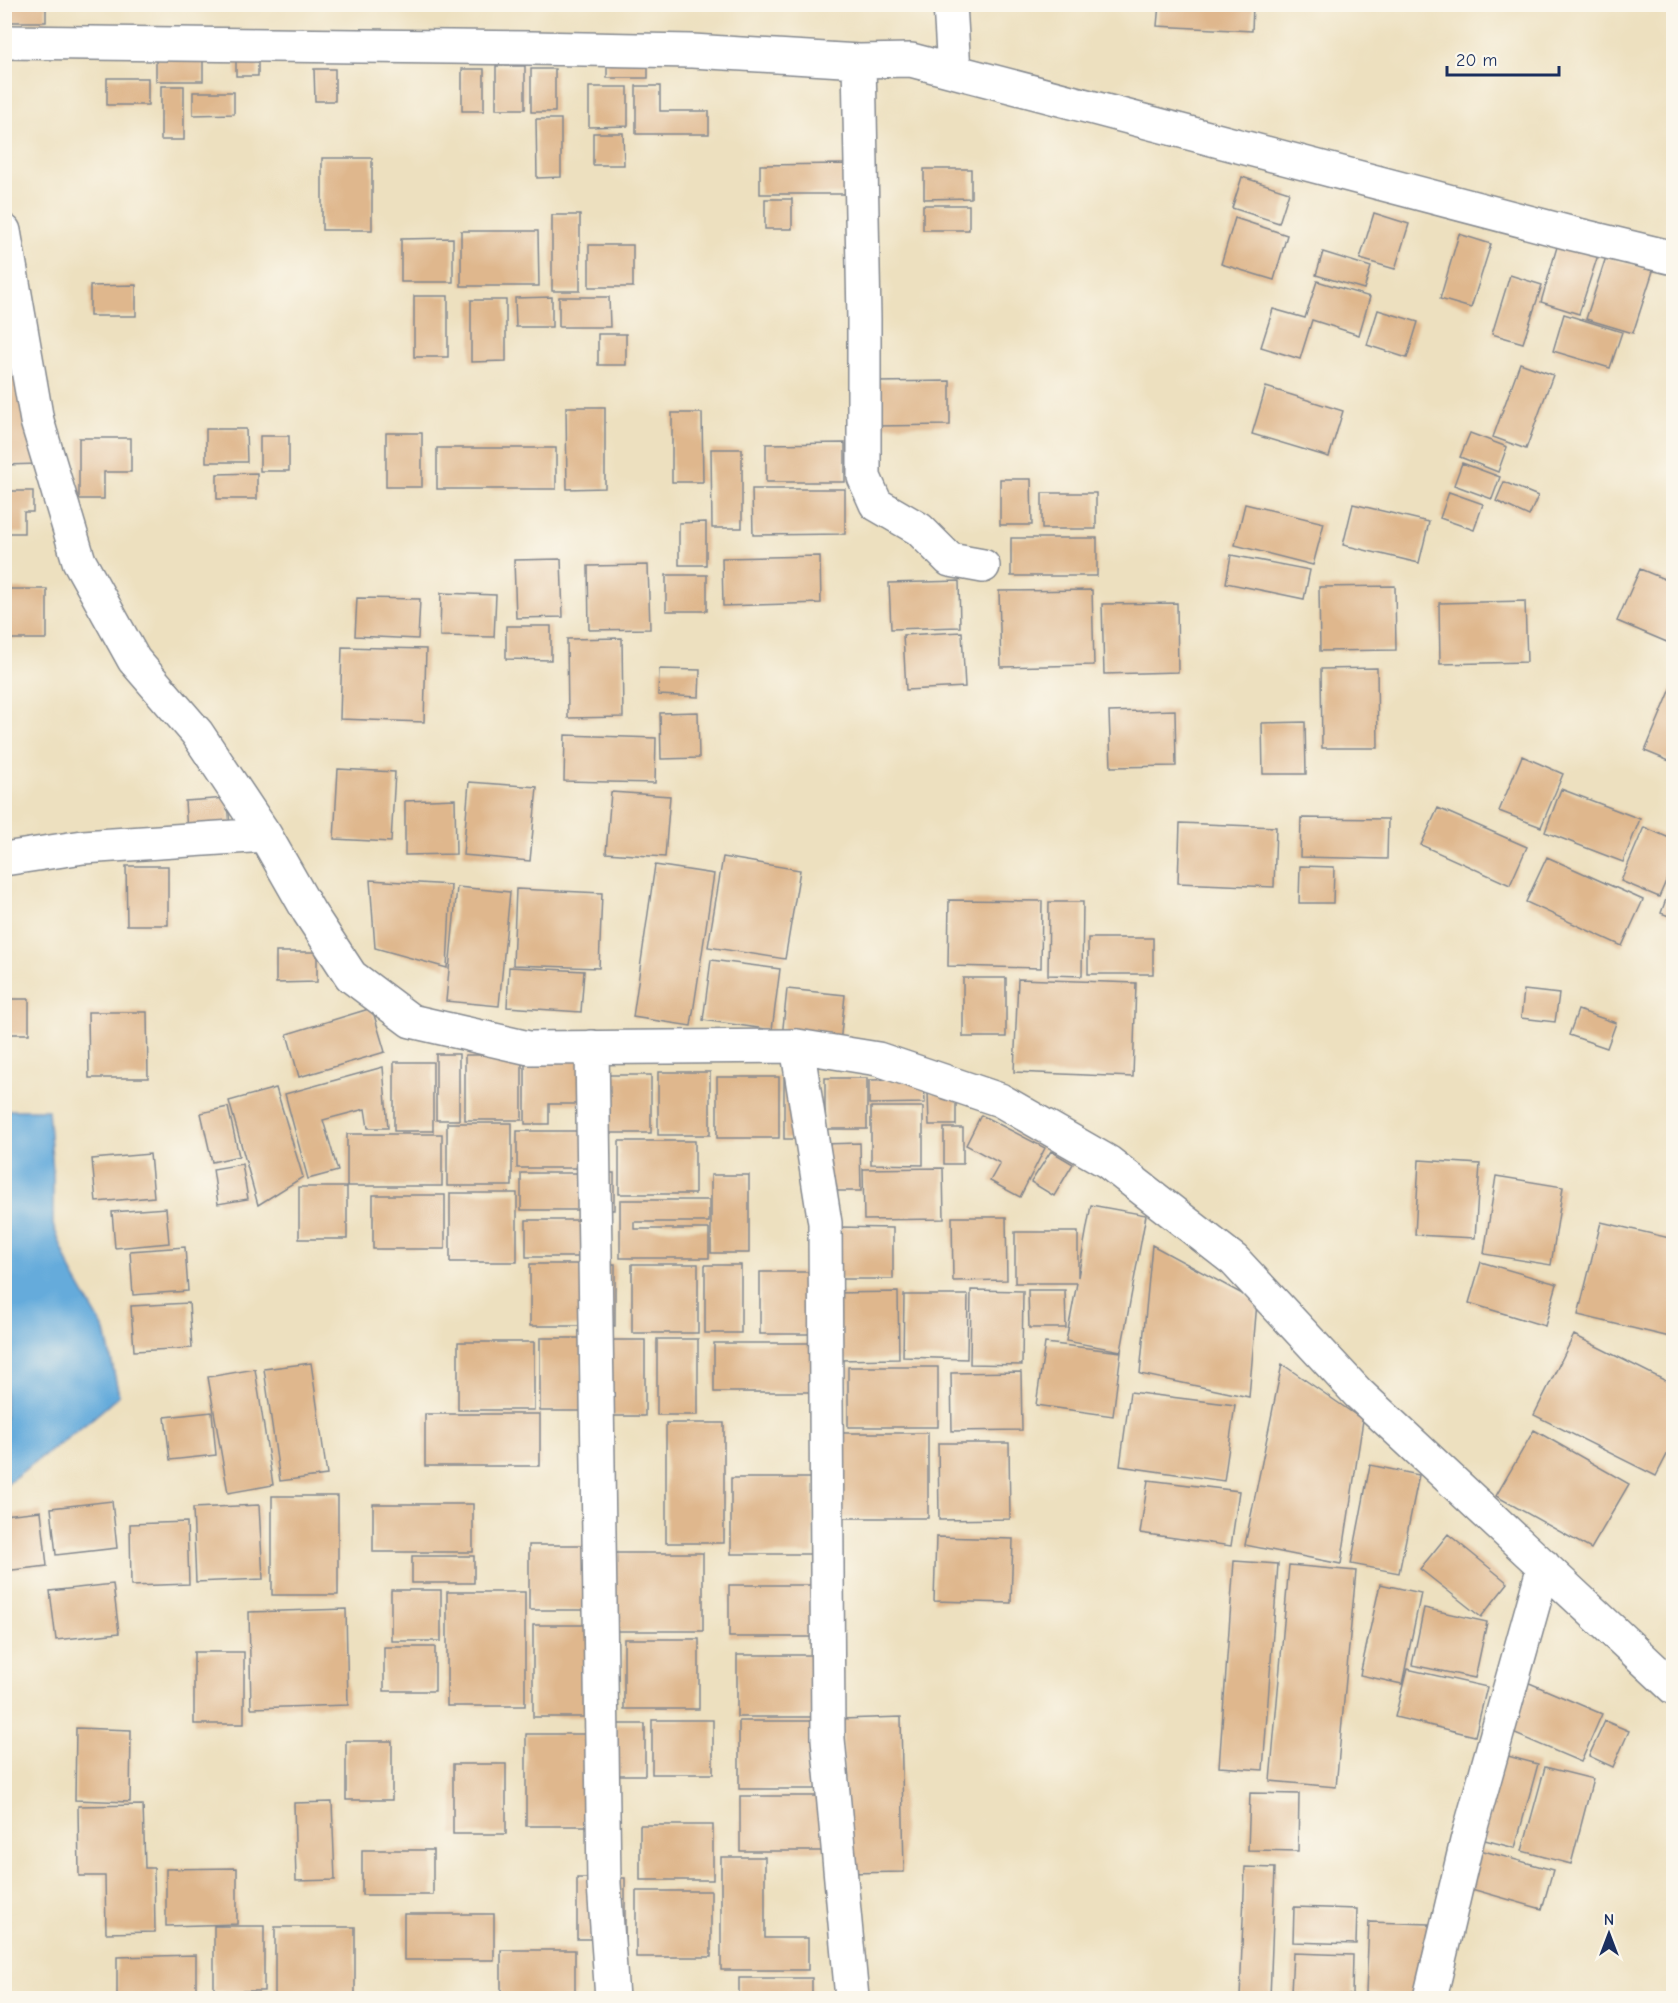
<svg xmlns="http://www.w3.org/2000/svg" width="1678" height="2003" font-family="'Comic Neue',sans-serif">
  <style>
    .water { fill: #65abdb; stroke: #406d9c; stroke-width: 1.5 }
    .building { fill: #dfb78d }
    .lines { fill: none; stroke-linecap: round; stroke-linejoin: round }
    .minor-casing { stroke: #84888e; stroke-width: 36 }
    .minor { stroke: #fff; stroke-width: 33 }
  </style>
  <rect width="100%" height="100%" fill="#fbf7ec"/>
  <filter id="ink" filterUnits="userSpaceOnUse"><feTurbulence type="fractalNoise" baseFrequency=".0167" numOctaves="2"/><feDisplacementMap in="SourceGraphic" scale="12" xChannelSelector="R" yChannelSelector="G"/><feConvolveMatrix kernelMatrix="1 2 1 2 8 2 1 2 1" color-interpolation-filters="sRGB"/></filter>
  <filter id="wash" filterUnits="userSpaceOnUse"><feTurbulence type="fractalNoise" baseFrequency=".008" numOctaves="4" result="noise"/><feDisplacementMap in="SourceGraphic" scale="24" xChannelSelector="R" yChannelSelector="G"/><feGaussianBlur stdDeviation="1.35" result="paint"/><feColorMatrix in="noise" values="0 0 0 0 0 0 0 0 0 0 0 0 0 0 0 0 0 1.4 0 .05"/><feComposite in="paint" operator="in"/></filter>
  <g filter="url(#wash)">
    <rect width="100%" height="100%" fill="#ede0bf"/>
    <path class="water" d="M5,1110H48L53,1171V1225L72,1273L105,1331L119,1395C84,1429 42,1455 5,1485Z"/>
    <g id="blocks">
      <path class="building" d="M6,4H46V22H6Z
        M1159,4H1253L1252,31L1157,26Z
        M258,56V76H236V57Z
        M607,56H648V78H607Z
        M156,58H203V81H156Z
        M496,66H525V109H496Z
        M314,69H335V101H315Z
        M462,69H484V111H462Z
        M531,69H555V112H531Z
        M107,78H148V105H107Z
        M161,86H184V140H161Z
        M636,86H660V111H709V134H636Z
        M589,87H628V126L589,127Z
        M193,92H234V114L193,115Z
        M536,119H561V177L537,178Z
        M593,133H623L624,165H593Z
        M322,158H372V230H322Z
        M845,164V194H760V165Z
        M924,169H971V198L924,199Z
        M1242,177L1289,192L1279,223L1232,208Z
        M765,199H792V229H765Z
        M923,205H969V230H923Z
        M1374,213L1409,224L1395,269L1360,259Z
        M552,215H580V291H552Z
        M1235,218L1287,235L1274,280L1221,264Z
        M461,231H538L539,286H461Z
        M1459,234L1491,244L1471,308L1440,299Z
        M453,238V282H401V239Z
        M1559,240L1599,252L1579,314L1541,302Z
        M589,245H633V287H589Z
        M1323,252L1371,267L1364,289L1316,275Z
        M1606,257L1653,271L1633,333L1586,319Z
        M1510,275L1542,285L1523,343L1492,334Z
        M1317,281L1370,297L1359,335L1312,320L1300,359L1261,347L1273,309L1305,318Z
        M136,285V316H90V286Z
        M414,296H448V357H414Z
        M552,297V327H516L515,298Z
        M559,297H609L610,327H559Z
        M471,300H506V361L471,362Z
        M1378,310L1418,322L1407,358L1367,345Z
        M1564,314L1622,332L1610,368L1553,351Z
        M598,334H626V365H598Z
        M1520,363L1553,375L1526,449L1493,437Z
        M4,371H37L38,464L4,465Z
        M950,381V425L875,426V382Z
        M1266,387L1343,411L1329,457L1252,434Z
        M566,407H605V488L567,489Z
        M672,413H702L703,482H672Z
        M206,429H246L247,462H206Z
        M386,433H422V487H386Z
        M1470,433L1507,447L1498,472L1460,457Z
        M260,436H289V471H260Z
        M79,438H131V472H104V499H79Z
        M845,443V482H766V444Z
        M437,448H556V489H437Z
        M711,449H742V528H712Z
        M1462,463L1500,477L1492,499L1454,485Z
        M257,473V499H217V474Z
        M1000,479H1031L1032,525H1000Z
        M1504,482L1538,496L1529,516L1496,501Z
        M752,489H845V534L753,535Z
        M4,491H33V512H24V533H4Z
        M1449,492L1483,504L1474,530L1440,518Z
        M1042,493H1096V529H1042Z
        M1245,504L1324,523L1313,565L1235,545Z
        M1353,504L1429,522L1419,563L1343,545Z
        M706,522V565H679V523Z
        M1011,538H1097V576H1011Z
        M1231,555L1310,570L1304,599L1226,583Z
        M820,556L821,603L723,606L722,558Z
        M561,559L563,617L516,618L514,560Z
        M648,565L650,629L589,630L588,566Z
        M1640,569L1674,583V645L1617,621Z
        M666,575H707V611H666Z
        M959,581L960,627L891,629L889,583Z
        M1395,586L1396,650L1320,651L1319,587Z
        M4,589H47V639H4Z
        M1092,590L1094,665L1001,667L999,591Z
        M441,593L496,595L494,637L440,636Z
        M357,598L420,599L418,639L355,636Z
        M1525,601L1527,662L1440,664L1439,603Z
        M1177,603L1178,672L1104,674L1102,604Z
        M506,626H551V660L506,659Z
        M962,632L965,687L906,690L903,635Z
        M622,638L623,717L568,718L567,639Z
        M342,647L426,649L424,722L340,719Z
        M1377,668L1378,748H1322L1321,669Z
        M659,669L700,670L699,697L658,695Z
        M1673,684H1674V763L1645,751Z
        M1175,710L1176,766L1111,767L1109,712Z
        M698,712L699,758L661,759L660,713Z
        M1305,722L1306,774H1263L1262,723Z
        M565,735L656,738L655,783L564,781Z
        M1522,756L1563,774L1541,827L1499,811Z
        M338,769L395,772L391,842L334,839Z
        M469,782L537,787L530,861L463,855Z
        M1561,789L1640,819L1623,862L1545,832Z
        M611,792L670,796L665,857L606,853Z
        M228,798L230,829L187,832L185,801Z
        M455,799L456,854L405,855V801Z
        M1438,808L1527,847L1510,885L1421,845Z
        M1301,818L1388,819L1387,859L1300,857Z
        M1180,823L1276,827L1274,887L1178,883Z
        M1644,827L1674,840V863L1659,897L1621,881Z
        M723,857L800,870L785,959L708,947Z
        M1547,857L1643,900L1622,946L1526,902Z
        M655,865L714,874L691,1026L633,1017Z
        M126,866H168V925H127Z
        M1300,866L1334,867L1333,903H1299Z
        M370,880L451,885L447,968L375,948Z
        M1673,880H1674V918L1661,913Z
        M457,887L510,892L499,1006L446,1001Z
        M516,889L602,893L599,968L513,965Z
        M949,900L1042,901L1041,968L948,966Z
        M1049,902H1083L1082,976L1048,975Z
        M1088,938H1153V974H1088Z
        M276,952H317V982L276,983Z
        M711,960L780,969L772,1030L703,1020Z
        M509,967L584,971L581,1012L507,1007Z
        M963,978H1006V1037H963Z
        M1018,979L1136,983L1133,1077L1014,1072Z
        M787,989L845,995L840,1044L782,1037Z
        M1524,990L1559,994L1555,1022L1521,1018Z
        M4,999H29V1034H4Z
        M372,1008L385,1052L299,1077L287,1034Z
        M1578,1010L1616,1023L1607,1048L1569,1035Z
        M88,1012H147L148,1078H89Z
        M436,1054H459V1120H436Z
        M465,1055H522V1120H465Z
        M525,1059H602V1104H549V1124H525Z
        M394,1062H433V1131H394Z
        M383,1067L388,1128H368L365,1109L323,1120L338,1171L308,1179L285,1094Z
        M658,1072H710V1135H658Z
        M608,1075H651V1133H608Z
        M717,1077H779V1138H717Z
        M784,1077H812V1139H784Z
        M825,1078H867V1129H825Z
        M924,1079L925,1103L869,1104V1080Z
        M276,1088L303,1177L258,1205L229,1101Z
        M956,1092V1125H929L928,1093Z
        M228,1107L239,1156L212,1162L201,1113Z
        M871,1107H923V1165L871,1164Z
        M981,1115L1045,1148L1020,1197L990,1181L1000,1163L966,1145Z
        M447,1123H512V1186H447Z
        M944,1128H963V1164H944Z
        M517,1131H596V1168H517Z
        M347,1134H442V1186H347Z
        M619,1141H695V1194H619Z
        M860,1143L861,1191H823L822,1144Z
        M1051,1151L1073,1164L1054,1196L1031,1182Z
        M150,1154L154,1197L96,1202L92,1159Z
        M1419,1160L1480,1164L1475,1238L1415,1235Z
        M242,1164L248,1199L218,1204L213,1169Z
        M943,1168L944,1219L864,1220L863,1169Z
        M521,1173H614V1210H521Z
        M711,1175H749V1253H711Z
        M1496,1176L1563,1187L1551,1265L1484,1254Z
        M299,1187H347V1239H299Z
        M450,1193H517V1262H450Z
        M373,1195H445V1249H373Z
        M620,1200H709V1222H634V1229H709V1258H620Z
        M1091,1205L1146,1215L1121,1351L1066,1341L1077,1283H1015V1232H1078V1277Z
        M166,1208L169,1243L115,1248L112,1212Z
        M952,1217H1006L1007,1280L953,1281Z
        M526,1220H607V1257H526Z
        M1601,1222L1674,1239V1338L1578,1315Z
        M836,1227L893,1228V1279H836Z
        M1152,1245L1257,1302L1249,1397L1140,1374Z
        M185,1247L188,1291L133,1295L130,1251Z
        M1481,1262L1557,1284L1545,1326L1469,1303Z
        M530,1264H615V1326H530Z
        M632,1264H698V1333H632Z
        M705,1265H741V1333H705Z
        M760,1272H813V1334H760Z
        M971,1290L1023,1291L1022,1365L970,1364Z
        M1028,1290H1065L1066,1328H1029Z
        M898,1292L899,1359L836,1360L835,1293Z
        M904,1295H968L967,1359L903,1357Z
        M189,1303L192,1348L134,1351L131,1306Z
        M1574,1335L1674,1385V1441L1656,1476L1534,1415Z
        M540,1338H582V1411H540Z
        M657,1339H698V1415H657Z
        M594,1340H645V1416H594Z
        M458,1342H534V1410H458Z
        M714,1343H814V1392H714Z
        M1045,1343L1121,1352L1113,1416L1036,1405Z
        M311,1363L327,1475L280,1481L264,1369Z
        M1282,1364L1363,1420L1341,1564L1245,1545Z
        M848,1367H938V1427H848Z
        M255,1369L273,1485L228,1493L208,1377Z
        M1021,1372L1022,1430L952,1431L951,1373Z
        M1130,1392L1235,1405L1224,1481L1120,1466Z
        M212,1412L216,1455L170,1460L165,1417Z
        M425,1414H540V1466H425Z
        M666,1423H724V1543H666Z
        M1534,1430L1629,1484L1591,1549L1496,1496Z
        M836,1433H928V1518H836Z
        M938,1443H1009L1010,1519L939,1520Z
        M1370,1465L1419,1475L1399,1573L1351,1564Z
        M731,1478H813V1554H731Z
        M1148,1480L1239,1491L1231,1546L1140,1533Z
        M272,1496H338V1595H272Z
        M112,1501L117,1548L56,1555L51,1508Z
        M373,1504H473V1552H373Z
        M259,1505L263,1579L196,1582L193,1508Z
        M41,1511L47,1566L4,1571V1515Z
        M187,1522L189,1584L131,1586L130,1524Z
        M1448,1534L1508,1583L1481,1617L1420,1569Z
        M936,1537L1013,1539L1011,1603L934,1601Z
        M529,1545H604V1610H529Z
        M611,1553H703V1631H611Z
        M412,1556H474V1583H412Z
        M1234,1561L1278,1564L1263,1770L1219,1767Z
        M1289,1565L1356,1571L1336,1787L1270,1781Z
        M113,1584L119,1633L56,1640L50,1591Z
        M1380,1584L1421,1593L1402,1684L1360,1675Z
        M729,1585H816V1637H729Z
        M391,1590H441V1641H391Z
        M447,1592H525V1706H447Z
        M1424,1608L1487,1622L1475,1678L1412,1665Z
        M346,1609L348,1705L251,1708L249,1612Z
        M533,1625H593V1717H533Z
        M624,1639H699V1709H624Z
        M384,1647H435V1691H384Z
        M194,1652H244V1724H194Z
        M737,1655H818V1717H737Z
        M1407,1669L1487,1687L1475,1736L1395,1717Z
        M1527,1682L1602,1714L1581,1762L1506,1730Z
        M901,1717L904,1872L845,1873L842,1719Z
        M652,1720H713V1774H652Z
        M739,1721H822V1789H739Z
        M1605,1721L1629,1731L1613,1767L1589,1756Z
        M616,1724H645V1775H616Z
        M76,1728L131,1730L130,1802L75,1800Z
        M526,1734H605V1826H526Z
        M346,1741H392V1800H346Z
        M1504,1755L1538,1764L1515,1848L1481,1839Z
        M453,1764H506V1834H453Z
        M1545,1767L1593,1779L1571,1864L1522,1851Z
        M1250,1793L1299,1794L1298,1851L1248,1850Z
        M740,1796H825V1851H740Z
        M332,1802L335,1880L296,1881L294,1803Z
        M143,1805L145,1868H154L155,1932L106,1933L105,1876H79L78,1806Z
        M640,1825H713V1880H640Z
        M362,1850H433V1895H362Z
        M1480,1850L1553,1870L1542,1909L1468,1888Z
        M721,1857H765V1938H808V1970H721Z
        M1245,1867L1275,1868L1270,1998H1240Z
        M237,1868V1924L166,1926V1869Z
        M577,1878H625V1939H577Z
        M636,1891H711V1957H636Z
        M1294,1907L1357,1909L1356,1944L1293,1942Z
        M404,1914H494V1960H404Z
        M1369,1922L1429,1924L1426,1996L1366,1993Z
        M214,1926H264V1991H214Z
        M275,1927H355V1998H275Z
        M501,1950H575V1998H501Z
        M1293,1953L1353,1955L1352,1995L1291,1993Z
        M196,1955V1998H117V1957Z
        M739,1978H812V1998H739Z
        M651,1992H690V1998H651Z"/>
    </g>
  </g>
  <g filter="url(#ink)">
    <use href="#blocks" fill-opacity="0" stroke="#84888e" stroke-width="1.5"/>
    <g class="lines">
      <defs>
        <path id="minor" d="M950,4L954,71
          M4,42L531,48L692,51L859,61L911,60L1570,233L1674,258
          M859,61L864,319V477L876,504L919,529L950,560L983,566
          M4,231L37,421L79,561L134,660L197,733L265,835L309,912L351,976L411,1021L529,1048L797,1046L878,1059L1000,1100L1108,1162L1234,1260L1358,1393L1674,1688
          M4,859L83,847L265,835
          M797,1046L825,1223L828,1739L852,1998
          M592,1047L604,1884L612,1998
          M1430,1998L1467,1841L1544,1566"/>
      </defs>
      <use href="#minor" class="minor-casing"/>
      <use href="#minor" class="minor"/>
    </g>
  </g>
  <rect width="1678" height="2003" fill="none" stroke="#fbf7ec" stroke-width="24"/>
  <g transform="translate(1609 1934)" stroke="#fbf7ec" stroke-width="4.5" paint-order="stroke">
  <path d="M0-4.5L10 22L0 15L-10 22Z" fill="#1b2f5e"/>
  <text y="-9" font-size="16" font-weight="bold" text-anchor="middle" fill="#1b2f5e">N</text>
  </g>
  <path d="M1447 66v9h112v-9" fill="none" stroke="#1b2f5e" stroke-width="3"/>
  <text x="1456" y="66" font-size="18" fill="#1b2f5e" stroke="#fbf7ec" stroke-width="4.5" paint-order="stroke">20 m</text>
</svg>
